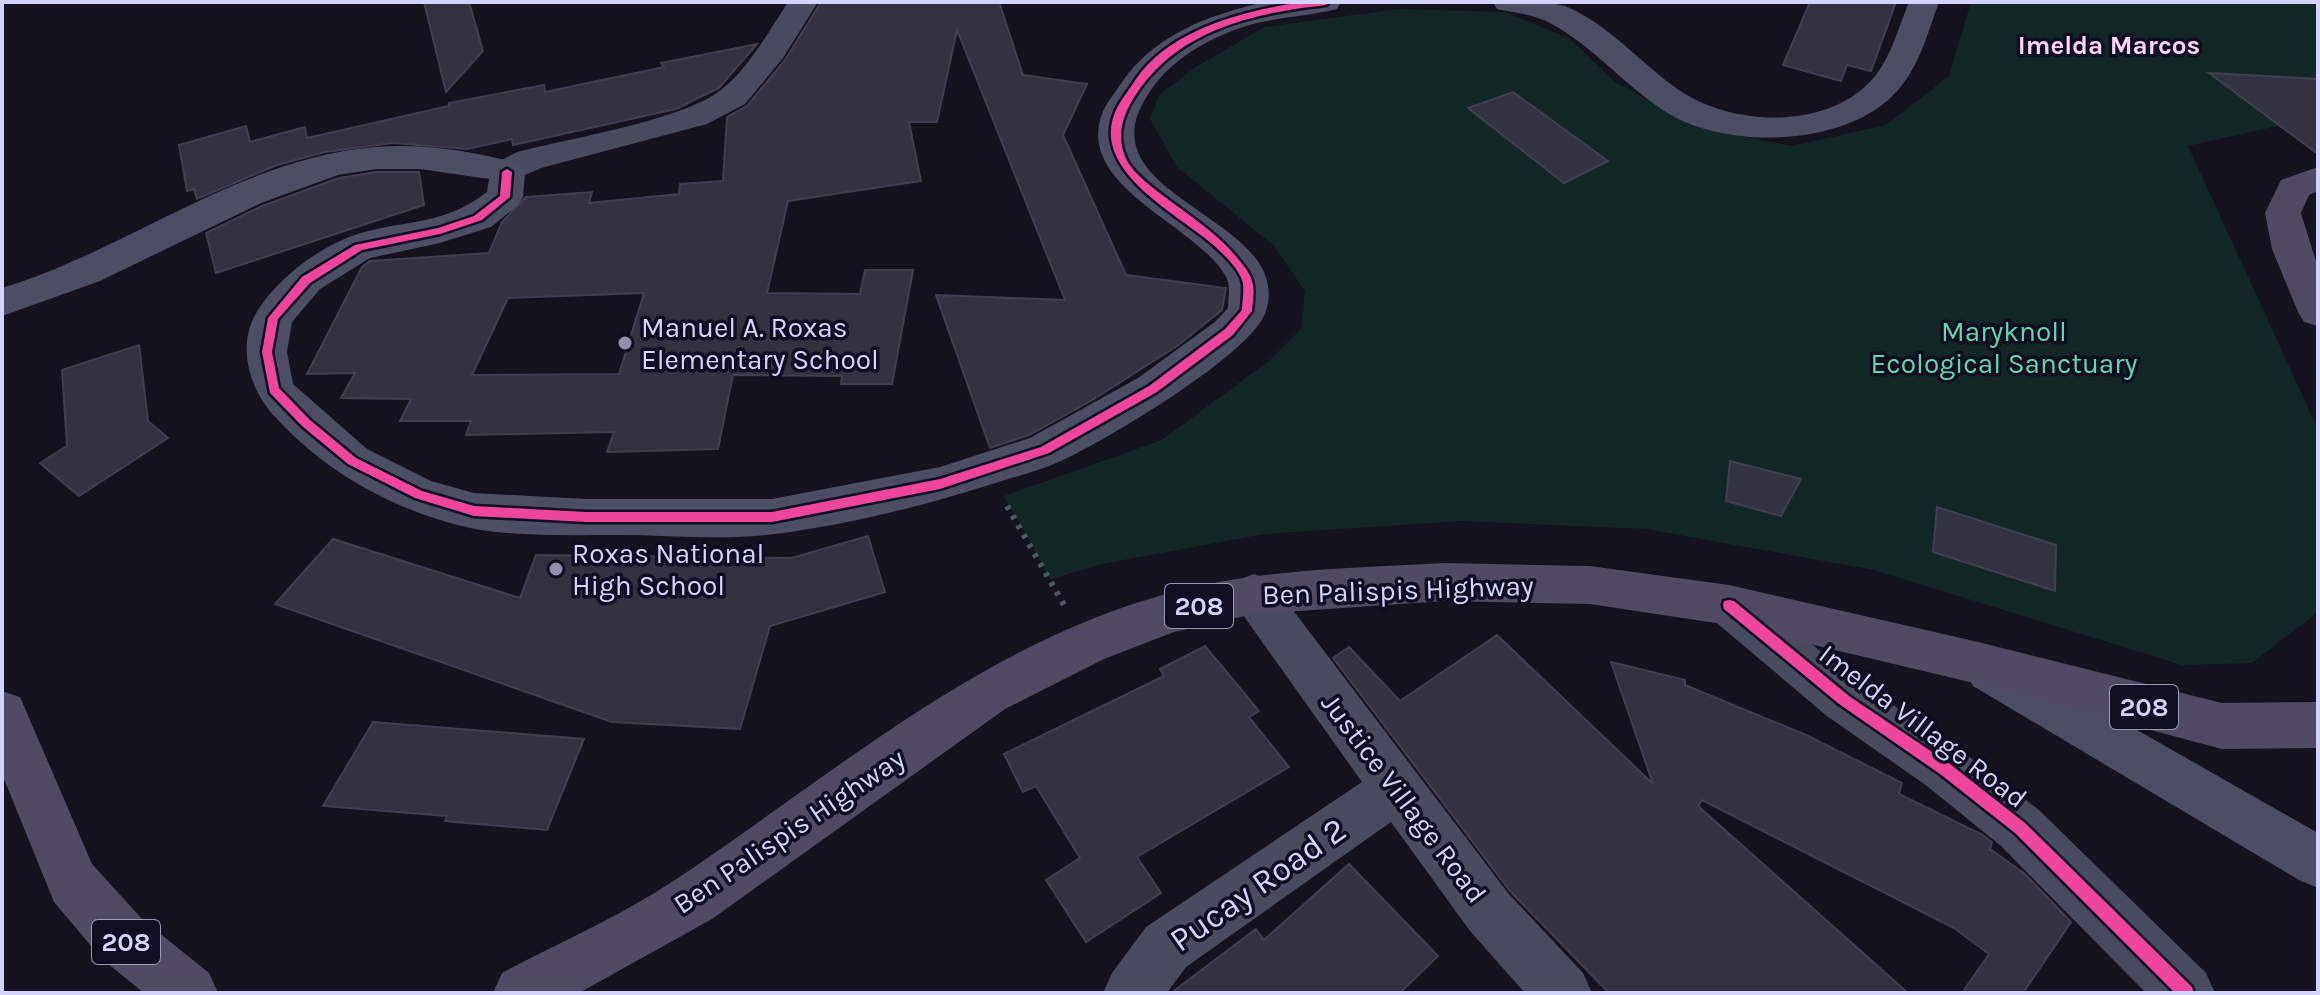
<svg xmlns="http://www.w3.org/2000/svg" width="2320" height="995" font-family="Karla,sans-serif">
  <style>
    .green { fill: #132826 }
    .building { fill: #323140; stroke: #3f3f51; stroke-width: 2; fill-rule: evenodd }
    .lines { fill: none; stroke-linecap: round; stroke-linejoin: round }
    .path { stroke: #4a5a62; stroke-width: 6; stroke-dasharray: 4 7; stroke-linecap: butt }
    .street { fill: #494b5e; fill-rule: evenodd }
    .secondary { fill: #4c4e64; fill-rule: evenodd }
    .primary { fill: #504b63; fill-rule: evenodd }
    .cycleway-casing { stroke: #100f22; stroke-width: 5 }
    .cycleway { fill: #ed469a; fill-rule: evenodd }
    .poi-dot { fill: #9090ae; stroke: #100f22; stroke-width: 3 }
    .labels { text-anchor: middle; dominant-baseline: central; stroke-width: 7; stroke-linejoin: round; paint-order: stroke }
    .far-quarter-label { font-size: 26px; font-weight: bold; fill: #fcd5f3; stroke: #100f22 }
    .shield { fill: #100f22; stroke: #9899bb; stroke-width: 2 }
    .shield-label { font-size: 26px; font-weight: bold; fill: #d3d4fc }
    .poi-label { font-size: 28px; fill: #d3d4fc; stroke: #100f22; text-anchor: start }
    .park-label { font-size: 28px; fill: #65d6aa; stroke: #100f22 }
    .street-label { font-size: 28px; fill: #d3d4fc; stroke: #100f22 }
    .near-street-label { font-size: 34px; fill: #d3d4fc; stroke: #100f22 }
  </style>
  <rect width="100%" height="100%" fill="#14131e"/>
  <path class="green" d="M1971,2H2318V117L2188,146L2316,425L2318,612L2252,663L2182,665L1874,570L1646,529L1461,521L1264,534L1102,564L1051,579L1004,496L1162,440L1270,360L1301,329L1305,291L1274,246L1177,167L1150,119L1159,95L1196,67L1264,27L1398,9L1505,12L1570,39L1615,82L1699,127L1792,146L1886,125L1949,76Z"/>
  <path class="building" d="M424,2H469L483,51L446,92Z
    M821,2H999L1023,75L1087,84L1063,135L1126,275L1226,288L1222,310L1177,346L1094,399L1029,435L990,448L936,295L1065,300L957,30L937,122H909L921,181L788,201L767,293L860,294L865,270H913L892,384H841L842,376L733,375L718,449L607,452L614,432L466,435L471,421H400L411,399L341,398L355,373L307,374L362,267L370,261L489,253L502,222L526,197L592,192L589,203L679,194L680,184L723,181L727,117L747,106L785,60ZM644,293L619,374L472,375L508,298Z
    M1810,2H1896L1871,71L1847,65L1841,81L1783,65Z
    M757,44L719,88L676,109L513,145L512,139L467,149L393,143L325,152L277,165L197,199L194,189L187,191L179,145L246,126L250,142L305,127L307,138L449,106V103L544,85L545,92L664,67L661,63Z
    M2209,73L2318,79V154Z
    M1513,92L1608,161L1564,183L1468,108Z
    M376,172H419L424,205L216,273L206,233L262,206L339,178Z
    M139,345L148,421L168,438L79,496L40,463L67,446L62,370Z
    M1730,461L1801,479L1781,516L1726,501Z
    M1937,507L2056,545L2055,591L1933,552Z
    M868,536L885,592L770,626L740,729L612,722L275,604L333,539L520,598L536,555L792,558Z
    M1497,635L1653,784L1611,662L1685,680V685L1806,735L1902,783L1899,794L1983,835L1992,842L1990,849L2025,874L2071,922L2023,993H1962L1989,954L1954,928L1702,800L1698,806L1908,993H1609L1510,891L1333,658L1349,647L1400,701Z
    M1205,646L1259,711L1249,717L1289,767L1137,857L1161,893L1086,942L1046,880L1080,858L1036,786L1023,792L1004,754L1164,676L1160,669Z
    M373,722L584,739L547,830L445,821L447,816L323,806Z
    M1349,864L1438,956L1400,993H1171L1256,929L1264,940Z"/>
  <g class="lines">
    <path class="path" d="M1007,506L1064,605"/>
    <path class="street" d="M788,2H818L783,58L745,104L707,124L541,168L507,183L494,180L489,172L494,164L517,152C567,139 683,120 721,90C749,68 769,31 788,2Z
      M1254,574L1270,580L1508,893L1583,973L1592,993H1525L1470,931L1391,822L1186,967L1167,993H1103L1112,973L1146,927L1362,782L1238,608L1231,594L1238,580Z
      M1729,585L1746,591L1861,684L1963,752L2039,810L2206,973L2215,993H2146L2001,846L1927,786L1827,716L1712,619L1706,605L1712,591Z"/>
    <path class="secondary" d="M1265,2H1341L1337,9C1305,17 1272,17 1240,28C1203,41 1168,62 1147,96C1081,199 1295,216 1266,311C1254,353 1103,442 1061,461C1044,469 1024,474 1005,480C931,504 853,524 775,534C725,541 669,535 618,535C573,535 514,537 470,528C395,511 328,474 276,418C250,391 235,345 258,310C278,279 314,251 349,237C400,218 439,229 487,192L489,179L420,169H376L338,175L261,203L100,281L2,316V288C128,250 241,158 375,147C424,143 473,151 520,164L525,172L523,197L518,205L491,227L440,243L370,258L320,289L292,322L287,352L293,384L367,449L431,481L474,493L586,499H772L940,467L1030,438L1138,378L1215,322L1228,308C1228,298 1231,286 1226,277C1198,224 1072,187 1103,111C1107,102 1115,93 1120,85C1153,35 1208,15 1265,2Z
      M1493,2C1516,2 1544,0 1565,6C1609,24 1641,64 1679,90C1733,127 1831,131 1876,75C1892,54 1899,26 1909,2H1939C1928,32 1920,65 1898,90C1850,146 1732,150 1671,115C1627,89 1595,47 1550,23C1534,14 1514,13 1497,9Z
      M1990,650L2007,656L2318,833V888L2299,880L1973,686L1966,671L1973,656Z"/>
    <path class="primary" d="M2318,167V191L2309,195L2301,213L2318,268V326L2304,322L2298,312L2272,249L2265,213L2281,180Z
      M1444,563L1590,566L1729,585L1974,641L2222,703L2318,702V748L2222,749L1974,683L1729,625L1590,604L1444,601L1254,614L1174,632L1104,659L1005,709L712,919L579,993H493L502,973C560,942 623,915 678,878C835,773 987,640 1174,592C1262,569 1353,568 1444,563Z
      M2,691L20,697L92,864L142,919L209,973L218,993H144L102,959L54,902L2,774Z"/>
    <defs>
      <path id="cycleway" d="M1303,2H1330L1326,5C1253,13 1177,30 1135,96C1121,118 1115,140 1129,164C1138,177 1153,188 1165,197C1191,217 1219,234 1239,260C1244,266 1250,273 1252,281C1255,290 1253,301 1252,311L1233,335L1157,392L1049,453L940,489L772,522H586L474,516L415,498L348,464L302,426L270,393L262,352L268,318L302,277L355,245L438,228L474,216L500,196L502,172L507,169L512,172L510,197L482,220L440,234L362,250L310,283L278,319L272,352L279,388L310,420L356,458L422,491L474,506L586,512H772L940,479L1041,447L1149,386L1225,329L1242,310C1242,301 1245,289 1242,280C1237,266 1221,252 1211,243C1174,212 1089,169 1116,110C1121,99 1130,89 1136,79C1170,29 1247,10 1303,2Z
        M1729,600L1734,601L1849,696L1950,764L2025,823L2192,987L2194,993H2175L2015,833L1940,774L1839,704L1724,609L1723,605L1724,601Z"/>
    </defs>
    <use href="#cycleway" class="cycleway-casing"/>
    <use href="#cycleway" class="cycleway"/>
  </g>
  <g class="poi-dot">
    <circle cx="625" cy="343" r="8"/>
    <circle cx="556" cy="569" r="8"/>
  </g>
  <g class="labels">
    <g class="far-quarter-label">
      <text x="2109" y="45">Imelda Marcos</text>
    </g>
    <g class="shield">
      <rect x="1165" y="584" width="68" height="44" rx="6"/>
      <rect x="2110" y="685" width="68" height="44" rx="6"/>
      <rect x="92" y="920" width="68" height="44" rx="6"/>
    </g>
    <g class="shield-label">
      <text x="1199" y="606">208</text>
      <text x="2144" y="707">208</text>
      <text x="126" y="942">208</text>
    </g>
    <g class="poi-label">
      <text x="641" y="327">Manuel A. Roxas<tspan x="641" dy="32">Elementary School</tspan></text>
      <text x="572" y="553">Roxas National<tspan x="572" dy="32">High School</tspan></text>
    </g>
    <g class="park-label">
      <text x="2004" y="331">Maryknoll<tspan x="2004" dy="32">Ecological Sanctuary</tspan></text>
    </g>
    <g class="street-label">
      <text transform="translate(1398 590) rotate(-2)">Ben Palispis Highway</text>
      <text transform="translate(1923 726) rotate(37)">Imelda Village Road</text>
      <text transform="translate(1404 798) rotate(53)">Justice Village Road</text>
      <text transform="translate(789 831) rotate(-34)">Ben Palispis Highway</text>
    </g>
    <g class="near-street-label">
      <text transform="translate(1258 885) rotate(-35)">Pucay Road 2</text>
    </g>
  </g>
  <rect width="2320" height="995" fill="none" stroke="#d3d4fc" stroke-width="8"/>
</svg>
